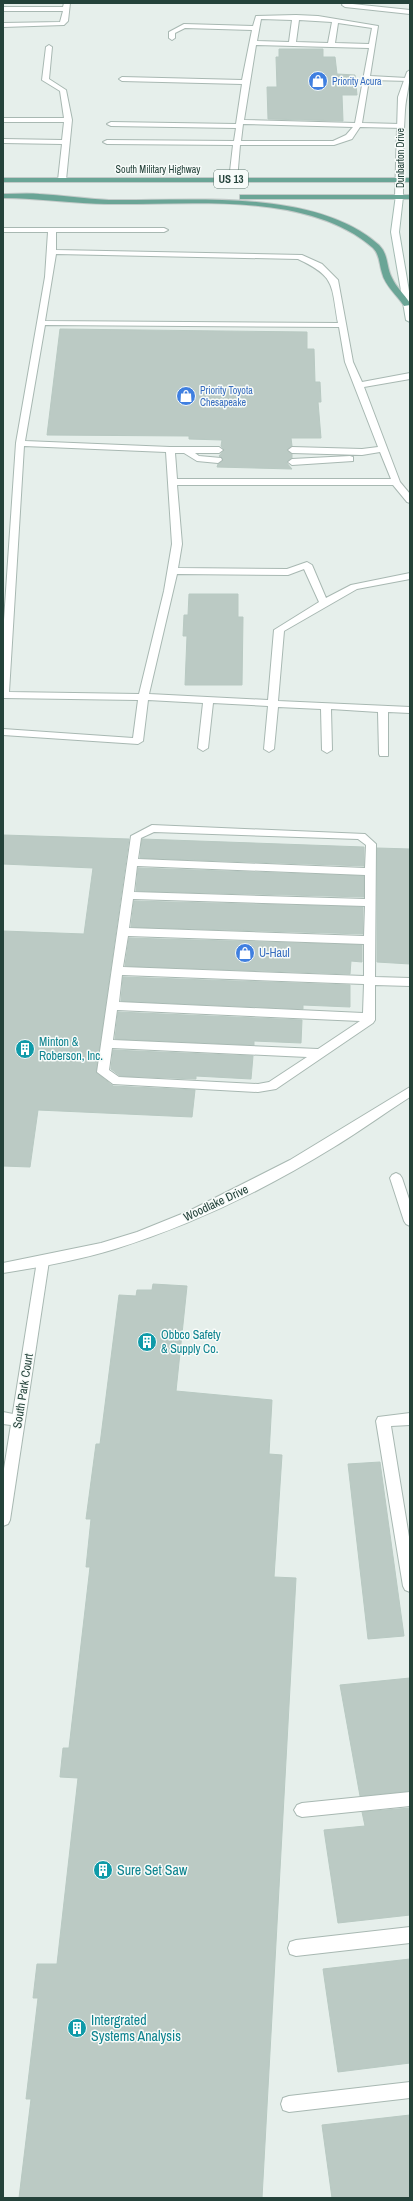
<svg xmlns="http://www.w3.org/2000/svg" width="413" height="2201" font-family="'Archivo Narrow',sans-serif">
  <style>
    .building { fill: #bbcac4; stroke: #b8c9c2 }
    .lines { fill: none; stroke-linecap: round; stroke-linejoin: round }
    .service-casing { stroke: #a8b8b2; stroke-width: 2 }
    .minor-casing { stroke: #a8b8b2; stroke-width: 2 }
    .tertiary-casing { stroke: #a8b8b2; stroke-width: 2 }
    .secondary-casing { stroke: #a4bbb3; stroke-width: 2 }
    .primary-casing { stroke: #c2cac8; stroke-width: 2 }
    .service { fill: #fff; fill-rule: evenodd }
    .minor { fill: #fff; fill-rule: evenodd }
    .tertiary { fill: #fff; fill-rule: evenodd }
    .secondary { fill: #fff; fill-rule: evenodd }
    .primary { fill: #6aa596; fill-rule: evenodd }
    .labels { text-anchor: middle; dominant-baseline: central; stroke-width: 3; stroke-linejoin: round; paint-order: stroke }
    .far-shop-label { font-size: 10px; fill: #366cbe; stroke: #f7fbf9; text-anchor: start }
    .far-street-label { font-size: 10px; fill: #24423a; stroke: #f7fbf9 }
    .shield { fill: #f7fbf9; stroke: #637a73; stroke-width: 1 }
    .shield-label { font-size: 11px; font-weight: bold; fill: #24423a }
    .shop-label { font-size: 12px; fill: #366cbe; stroke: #f7fbf9; text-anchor: start }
    .culture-label { font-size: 12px; fill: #0d838f; stroke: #f7fbf9; text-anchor: start }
    .street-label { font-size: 12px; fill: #24423a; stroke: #f7fbf9 }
    .near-culture-label { font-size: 14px; fill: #0d838f; stroke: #f7fbf9; text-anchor: start }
  </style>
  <rect width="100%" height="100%" fill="#e6efeb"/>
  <path class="building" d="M279,49H323V57H335L337,74L355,75L357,95H342L343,121L268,119L267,87H277L276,57H279Z
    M60,329L307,332V349H314L315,382H320L321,402H318L321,438H291L292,446L286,450L292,454V458L286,462L292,469L217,467L218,464L223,460L219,456L224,450L221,446L222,440L189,439V436L47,435Z
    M189,594H238V617H243L242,685H185L187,636H183L184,615H188Z
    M3,835L129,839L96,1072L113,1086L195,1090L192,1117L38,1110L30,1167L3,1166V931L84,934L93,868L3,864Z
    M142,839L364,847V866L140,858Z
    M377,848L410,849V964L377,962Z
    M138,868L364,876V897L136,891Z
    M134,901L363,907V934L131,927Z
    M129,938L362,945V962L351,961L350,974L125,966Z
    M123,977L350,985V1007L303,1005V1009L121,1001Z
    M118,1012L302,1020L301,1043L254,1041V1045L115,1039Z
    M113,1050L253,1056L251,1079L196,1076V1079L120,1076L111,1069Z
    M153,1284L187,1286L176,1391L272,1400L269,1454L282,1455L274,1577L296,1578L262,2198H19L31,2099H26L38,1998H33L37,1964H57L78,1778L60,1777L63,1748H69L90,1567H86L91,1519H86L96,1444H100L119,1295L136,1296L137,1290H152Z
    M380,1462L404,1636L368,1639L348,1464Z
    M410,1678V1791L360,1796L340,1685Z
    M410,1808V1915L338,1923L324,1830L365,1826L362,1812Z
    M410,1959V2063L338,2072L323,1969Z
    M410,2115V2198H332L322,2125Z"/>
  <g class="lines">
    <defs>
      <path id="service" d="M64,3H70L68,21L64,25L3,27V23L60,22L63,11H3V7H63Z
        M343,3L410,10V14L345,7L342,5Z
        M296,15L318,16L378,26L370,76L407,78L410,81L369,80L362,123L400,124L404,126L403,128L360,127L352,139L334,145H240L237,180L233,182L229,180L233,145L107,144L103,142L107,140L234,141L236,128L111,126L107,124L111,122L236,124L242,84L122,81L119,79L122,77L242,80L252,30L185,28L175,33V38L172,40L169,38V32L184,24L253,26L256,16ZM261,19L292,20L289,42L257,41ZM299,20L332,22L328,43L296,42ZM338,23L372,28L369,44L335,43ZM256,45L369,48L355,123L244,120ZM243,124L353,127L346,135L333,141H241Z
        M49,45L52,47L49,79L66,90L72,120L66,180L62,182L58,180L62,144L3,143V139L62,140L64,122H3V118H64L60,91L42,80L46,47Z
        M3,228H164L168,230L164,232H56V250L302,255L322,264L338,280L353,362L362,382L410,373V379L364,387L400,482L410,494V503L407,502L393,485H177L182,544L178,568L287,569L307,562L312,565L326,598L351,585L410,573V579L357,589L284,631L278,701L410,707V713L388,712V756H380L379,754L378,712L331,709L332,750L327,753L322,750L321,709L278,707L274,749L269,752L264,749L268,706L213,703L208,748L203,751L198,748L203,703L148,700L143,741L138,744L3,735V729L133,738L138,700L3,698V635L16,443L45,277L48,232H3ZM56,254L298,259C336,277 331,284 338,323L45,321ZM45,325L339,327L345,362L378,447L362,449L292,447L288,450L292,453L362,455L380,452L391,479H177L175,453H184L197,461L218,463L222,460L221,458L199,456L195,453H219L223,450L219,447H170L25,441ZM24,446L166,452L172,544L164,591L139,694L9,692ZM304,569L319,602L274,630L268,700L149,694L177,574L288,575Z
        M350,456L353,457V461L292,465L288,462L292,459Z
        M152,825L365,834L376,844L375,977L410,978V986L375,985V1020L373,1023L276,1089L258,1092L113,1084L97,1072L131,836ZM154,832L358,839L366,845L365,868L138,859L141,838ZM137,866L365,875V899L134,892ZM133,899L365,906L364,936L129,928ZM128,936L364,944V976L123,967ZM122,975L364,984L363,1013L119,1002ZM117,1010L360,1021L318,1049L113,1040ZM112,1048L307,1057L269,1082L258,1084L119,1077L109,1070Z
        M396,1173L400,1175L402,1178L410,1202V1226L406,1224L404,1221L390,1178L392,1175Z
        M3,1412L23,1416L25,1420L23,1424L18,1426L3,1424Z
        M410,1413V1425L391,1426L410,1543V1592L405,1590L403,1586L376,1421L378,1417Z
        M410,1792V1806L302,1817L297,1815L294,1810L297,1805L302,1803Z
        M410,1927V1943L296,1956L290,1954L288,1948L290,1942L296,1940Z
        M410,2082V2098L289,2112L283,2110L281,2104L283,2098L289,2096Z"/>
      <path id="minor" d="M43,1256L48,1257L49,1261L10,1520L8,1524L3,1526V1475L37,1261L38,1257Z"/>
      <path id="tertiary" d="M410,70C410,84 406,96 405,110C403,139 403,168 403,197L399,199L395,197L398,97L407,72Z
        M410,1087V1097C385,1113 360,1131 334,1147C266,1189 192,1225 115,1249C79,1260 41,1267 3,1273V1263L101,1243L137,1232L189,1211L290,1160Z"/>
      <path id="secondary" d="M396,195L403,197L399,232L410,297V322L406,320L391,232Z"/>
      <path id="primary" d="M3,178H410V182H3Z
        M3,194C15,194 27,193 39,194C62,195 86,199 109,200C189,201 315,188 379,245C389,255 386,267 392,278C396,287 404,294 410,303V305L404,306C397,295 385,286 382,273C379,264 380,255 373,248C308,191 190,205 109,204C74,204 39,198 3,198Z
        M240,195H410V199H240Z"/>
    </defs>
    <use href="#service" class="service-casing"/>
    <use href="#minor" class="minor-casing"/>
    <use href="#tertiary" class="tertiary-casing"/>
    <use href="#secondary" class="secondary-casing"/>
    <use href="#primary" class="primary-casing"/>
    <use href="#service" class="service"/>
    <use href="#minor" class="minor"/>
    <use href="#tertiary" class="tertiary"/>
    <use href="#secondary" class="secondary"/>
    <use href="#primary" class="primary"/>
  </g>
  <defs>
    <symbol id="shop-disc" viewBox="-11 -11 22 22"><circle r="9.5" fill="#3f7fe0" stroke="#f7fbf9"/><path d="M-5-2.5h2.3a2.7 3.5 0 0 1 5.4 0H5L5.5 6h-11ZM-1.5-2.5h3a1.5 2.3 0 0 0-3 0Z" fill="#fff"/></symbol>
    <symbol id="building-disc" viewBox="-11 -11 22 22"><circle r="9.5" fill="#0f9aa8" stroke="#f7fbf9"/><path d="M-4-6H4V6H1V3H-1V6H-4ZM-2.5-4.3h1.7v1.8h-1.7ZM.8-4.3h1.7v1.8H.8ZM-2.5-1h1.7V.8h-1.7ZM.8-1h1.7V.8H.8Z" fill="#fff"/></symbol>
  </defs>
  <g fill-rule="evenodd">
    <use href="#shop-disc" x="307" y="70" width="22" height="22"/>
    <use href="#shop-disc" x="175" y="385" width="22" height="22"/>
    <use href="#shop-disc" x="234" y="942" width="22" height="22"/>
    <use href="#building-disc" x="14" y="1038" width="22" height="22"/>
    <use href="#building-disc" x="136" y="1331" width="22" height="22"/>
    <use href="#building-disc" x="92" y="1859" width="22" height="22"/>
    <use href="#building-disc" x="66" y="2017" width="22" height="22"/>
  </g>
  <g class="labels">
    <g class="far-shop-label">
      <text x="332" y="81">Priority Acura</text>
      <text x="200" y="390">Priority Toyota<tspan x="200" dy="12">Chesapeake</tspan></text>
    </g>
    <g class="far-street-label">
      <text transform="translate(400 158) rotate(-90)">Dunbarton Drive</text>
      <text x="158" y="169">South Military Highway</text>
    </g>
    <rect class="shield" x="214" y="170" width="34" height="18" rx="3"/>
    <g class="shield-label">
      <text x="231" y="179">US 13</text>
    </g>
    <g class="shop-label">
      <text x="259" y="953">U-Haul</text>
    </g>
    <g class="culture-label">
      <text x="39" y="1042">Minton &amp;<tspan x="39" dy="14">Roberson, Inc.</tspan></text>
      <text x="161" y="1335">Obbco Safety<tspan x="161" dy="14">&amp; Supply Co.</tspan></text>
    </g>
    <g class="street-label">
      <text transform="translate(216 1203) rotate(-25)">Woodlake Drive</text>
      <text transform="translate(23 1391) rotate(-81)">South Park Court</text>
    </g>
    <g class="near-culture-label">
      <text x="117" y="1870">Sure Set Saw</text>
      <text x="91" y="2020">Intergrated<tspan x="91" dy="16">Systems Analysis</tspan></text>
    </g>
  </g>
  <rect width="413" height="2201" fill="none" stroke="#24423a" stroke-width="8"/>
</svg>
